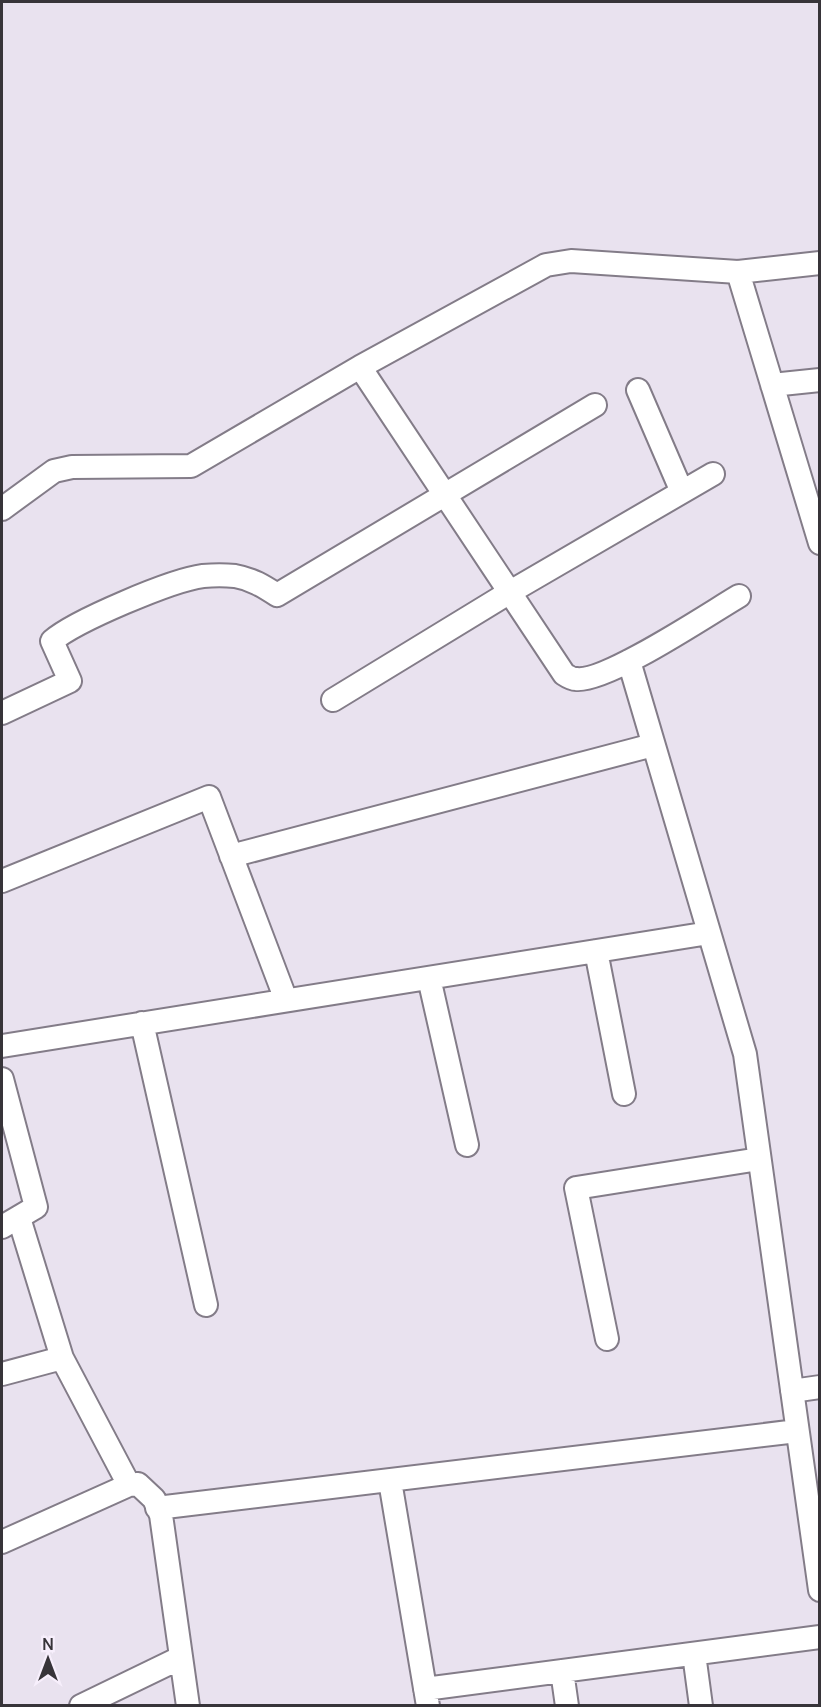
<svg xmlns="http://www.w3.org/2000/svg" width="821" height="1707" font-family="Manrope,sans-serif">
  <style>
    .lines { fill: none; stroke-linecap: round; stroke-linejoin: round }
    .minor-casing { stroke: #837c88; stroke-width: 26 }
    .minor { stroke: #fff; stroke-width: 22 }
  </style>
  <rect width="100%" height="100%" fill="#e9e2ef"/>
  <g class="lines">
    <defs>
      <path id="minor" d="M738,272L820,543
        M360,367L564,674C567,676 572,679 576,679C606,683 710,613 739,596
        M772,385L820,380
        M638,390L682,492
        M2,509L54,471L72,467L191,466L360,367L546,265L571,261L738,272L820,263
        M629,661L745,1054L820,1590
        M333,700L510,592L713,474
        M2,713L70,681L52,641C75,621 172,580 203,576C213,575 226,575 235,576C252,579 263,586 277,595L595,405
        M231,856L653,745
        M2,881L209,797L286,1000
        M596,951L624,1094
        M429,978L467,1145
        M142,1023L206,1305
        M2,1046L709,933
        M2,1079L36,1207L2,1227
        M19,1218L62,1358L129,1485
        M607,1339L576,1188L759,1159
        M2,1374L62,1358
        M792,1391L820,1387
        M390,1481L428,1706
        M157,1508L797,1431
        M2,1542L129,1485L138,1484L154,1499L161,1515L188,1706
        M694,1654L701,1706
        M562,1671L567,1706
        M425,1689L820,1637
        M81,1706L180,1658"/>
    </defs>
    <use href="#minor" class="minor-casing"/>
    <use href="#minor" class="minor"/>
  </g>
  <rect width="821" height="1707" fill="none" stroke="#373439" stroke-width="6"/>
  <g transform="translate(48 1659)" stroke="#f7effc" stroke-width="4.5" paint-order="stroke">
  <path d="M0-4.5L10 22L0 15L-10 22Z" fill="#373439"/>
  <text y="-9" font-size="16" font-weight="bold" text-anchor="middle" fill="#373439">N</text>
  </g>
</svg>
